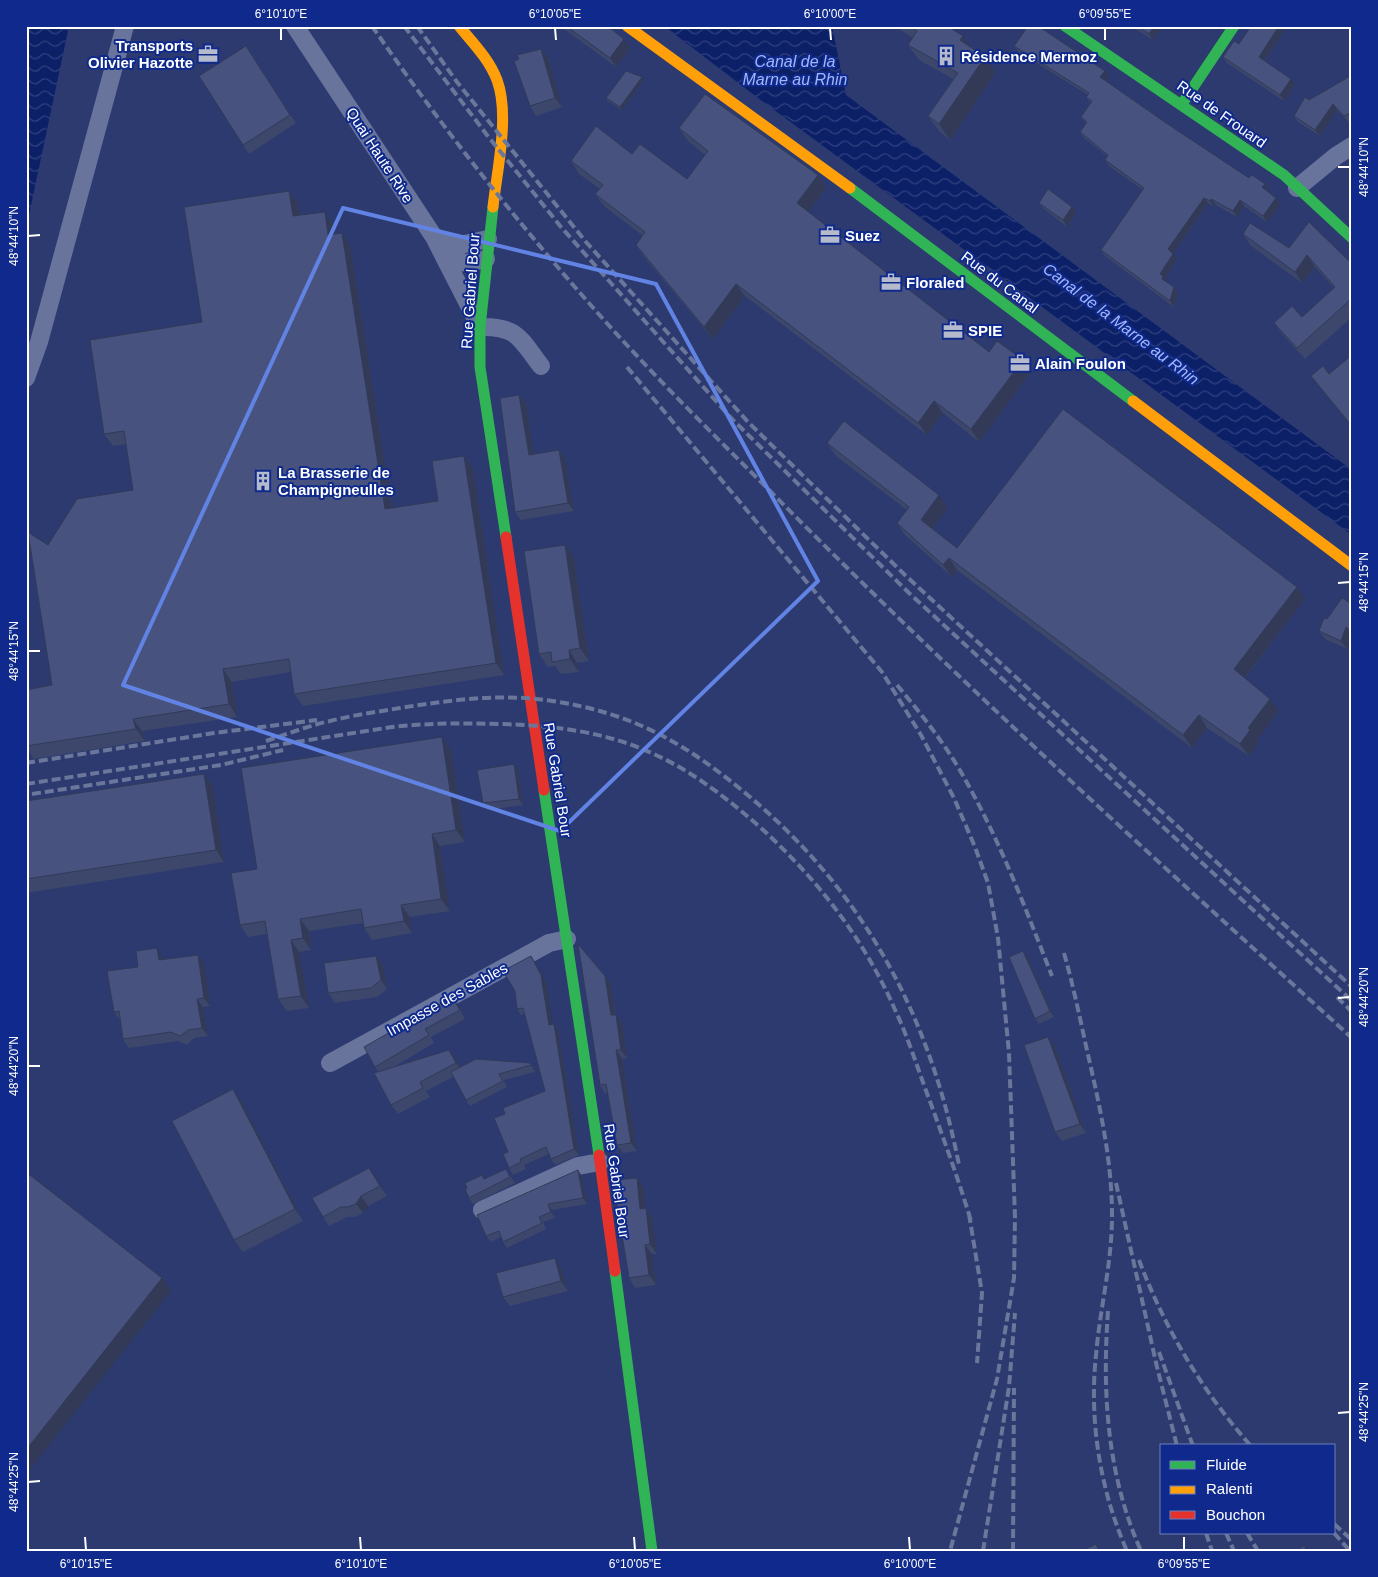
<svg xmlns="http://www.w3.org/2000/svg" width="1378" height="1577" font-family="Arial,sans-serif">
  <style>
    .water { fill: url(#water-waves) }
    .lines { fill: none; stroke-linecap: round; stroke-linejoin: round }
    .street { stroke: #68749c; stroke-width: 18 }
    .fast { stroke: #30b455; stroke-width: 11 }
    .slow { stroke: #ff9f0a; stroke-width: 11 }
    .jam { stroke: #e5322d; stroke-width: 11 }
    .rail { stroke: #6b769b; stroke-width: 4; stroke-dasharray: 9 4; stroke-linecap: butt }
    .wall { fill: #3d476c }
    .shaded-wall { fill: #323a58 }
    .building { fill: #47537e; stroke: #323a58 }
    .marked { fill: none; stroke: #6183e4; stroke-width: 4; stroke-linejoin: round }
    .ticks { fill: none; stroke: #fff; stroke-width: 2 }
    .labels { text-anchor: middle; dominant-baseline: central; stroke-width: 4; stroke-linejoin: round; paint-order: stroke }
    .poi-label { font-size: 15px; font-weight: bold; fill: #fff; stroke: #0f2a8c; text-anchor: start }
    .street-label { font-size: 15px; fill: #fff; stroke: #0f2a8c }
    .water-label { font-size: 16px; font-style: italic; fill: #a1b6fa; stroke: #0f2a8c }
    .neatline { fill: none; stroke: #fff; stroke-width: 2 }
    .ticks-label { font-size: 12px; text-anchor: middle; fill: #fff }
  </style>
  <defs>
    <pattern id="water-waves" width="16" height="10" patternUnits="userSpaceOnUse" patternTransform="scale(1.25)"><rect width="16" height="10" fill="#0c2068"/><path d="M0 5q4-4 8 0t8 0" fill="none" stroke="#30417f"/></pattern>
  </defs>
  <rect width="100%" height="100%" fill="#2c3a6f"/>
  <path class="water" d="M26,26H69L26,229Z
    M664,26H832L846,95L1352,470V535L762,101Z"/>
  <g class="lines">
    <path class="street" d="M295,26L434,237L480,327C518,326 520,339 541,366
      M1297,188L1336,156L1352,146
      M434,237L460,245L488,239
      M445,259L467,263L486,259
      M26,378L39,342L125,26
      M330,1063L549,943L567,939
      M482,1210L578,1166L600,1162"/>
    <path class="fast" d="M1065,26L1284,175L1352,238
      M1182,104L1234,26
      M850,188L1133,401
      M493,207L480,327V367L506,537
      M544,790L599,1155
      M615,1271L652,1551"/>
    <path class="slow" d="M459,26C473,43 489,59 497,80C510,115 497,170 493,207
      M627,26L850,188
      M1133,401L1352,566"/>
    <path class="jam" d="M506,537L544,790
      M599,1155L615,1271"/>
    <path class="rail" d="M372,26C447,135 535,245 624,342C672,394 723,444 773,494C959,682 1156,860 1352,1038
      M404,26L487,135L561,227L731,418L909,593L1352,1001
      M417,26L457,82L586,242L748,422L905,575L1352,987
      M627,367L882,672L921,735L954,798L975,847L988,883L998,938L1009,1053L1015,1217L1014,1278L997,1379L950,1551
      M897,685C922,715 947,746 966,781C1001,843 1026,910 1052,976
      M266,741C287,734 308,726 330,721C353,715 377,712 400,708C450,700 501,693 552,701C634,713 687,744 750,797C866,895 930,1017 959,1165
      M26,763L214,733L317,720
      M26,784L392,727C428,723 463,723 499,724C614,727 674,751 761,828C818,880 865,940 896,1012C910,1042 919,1073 931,1104C945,1143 959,1181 971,1221
      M32,794L221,765L283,750
      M1064,953C1074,988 1081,1024 1089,1059C1101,1112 1112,1162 1112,1216C1112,1263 1100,1308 1096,1355C1089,1421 1100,1490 1127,1551
      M1337,997L1352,1012
      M1116,1183L1157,1367L1177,1446
      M969,1214L982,1293L977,1363
      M1139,1260C1165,1329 1202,1391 1251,1446
      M1108,1311C1102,1393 1107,1475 1141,1551
      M1159,1352L1193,1446
      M1334,1524L1352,1540
      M1206,1533L1212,1551
      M1226,1533L1234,1551
      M1247,1533L1258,1551
      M1334,1533L1350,1551
      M983,1551L1009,1387L1015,1313
      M1013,1551L1014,1388"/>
  </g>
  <path class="wall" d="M560,26H607L630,48L616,67Z
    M894,26H947L970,46L996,72L950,140L939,131L928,116L953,79L919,60L908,45L913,38Z
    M1131,26H1163L1153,40Z
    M1251,26H1287L1265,61L1295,85L1284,101L1227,63L1223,57L1239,44Z
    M1014,46L1109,77L1106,81L1169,125L1249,178L1265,184L1269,190L1268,192L1276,198L1280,204L1267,222L1244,206L1237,217L1216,205L1214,207L1208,203L1173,254L1177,259L1165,278L1167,283L1174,287L1178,293L1174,307L1105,256L1101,250L1143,190L1109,166L1105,160L1107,156L1084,138L1080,132L1086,124L1081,117L1090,103L1086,97L1088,95L1019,52Z
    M541,49L548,58L562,107L536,116L530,106Z
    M252,55L296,123L249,154L243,145Z
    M1352,75V121L1349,122L1337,110L1320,136L1298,122L1294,116L1309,100Z
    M642,77L644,80L622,110L608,101L606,98Z
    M679,128L818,175L826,188L808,212L989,352L1023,360L1031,372L979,442L943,413L927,435L745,296L713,339L644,257L636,245L643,236L604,206L595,194L600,189L579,174L571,161L632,154L687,179L705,155L688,141Z
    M289,191L298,203L299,215L325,212L333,224L335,234L342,233L350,245L392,508L438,501L464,456L473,468L504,675L303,706L294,694L291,672L232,682L237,717L142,731L145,741L34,759L26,747V690L52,685L31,553L26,561V531L48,545L133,490L126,444L113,446L104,434L202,322Z
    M1039,203L1076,213L1067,227L1044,209Z
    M1243,234L1289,248L1352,264V317L1305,359L1282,334L1274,323L1302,317L1334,288L1315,267L1302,283L1251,246Z
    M1352,355V427L1311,376L1329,374Z
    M526,403L533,454L559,450L565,458L574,511L521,520L515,512Z
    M827,443L948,507L932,528L957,548L1297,587L1305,599L1245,678L1279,711L1257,740L1259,742L1249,756L1207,728L1192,748L957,570L952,577L905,535L897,523L907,510L836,456Z
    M574,557L589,661L577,663L579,672L561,674L555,666L548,667L539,654Z
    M1352,604V636L1347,649L1325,639L1319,631Z
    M451,750L465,842L440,846L450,911L410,917L412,933L372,940L364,928L363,923L309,931L311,950L299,952L309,1008L287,1011L278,999L267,934L248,937L240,925L257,869Z
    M514,764L518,771L523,805L487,810L483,803Z
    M213,786L224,862L26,893V801Z
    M1023,951L1027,956L1054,1017L1039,1024L1035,1019Z
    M376,956L383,965L387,989L377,997L335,1003L328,993Z
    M531,956L546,981L552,1024H554L558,1030L579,1155L555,1165L551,1159L549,1154L524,1165L526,1169L513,1175L509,1168L505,1114L545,1091L525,1014L521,1015L517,1009Z
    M163,957V960L204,963L210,1006L203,1007L208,1036L194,1038L187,1045L178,1041L129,1048L123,1039L120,1020L114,1012L138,967Z
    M611,984L616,1015L622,1023L627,1058L622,1059L637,1151L623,1153L617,1145L608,1093L605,1094L600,1085Z
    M458,1005L465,1019L431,1037L434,1043L394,1067L449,1050L456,1059L460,1067L530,1063L535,1070V1072L504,1080L507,1087L470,1106L466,1100L453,1077L426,1091L430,1097L398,1114L391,1105L378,1072L375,1067Z
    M1055,1046L1086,1133L1062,1141L1055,1132Z
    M242,1102L303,1221L243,1252L234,1240Z
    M506,1169L515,1183L473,1204L469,1198L467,1188Z
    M582,1176L587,1204L552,1210L555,1218L543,1222L546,1229L507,1248L503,1242L501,1237L491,1242L486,1236Z
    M376,1177L387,1196L368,1206L363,1213L355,1217H347L329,1226L323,1217Z
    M637,1178L644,1188L645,1208L652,1218L657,1254H652L656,1285L635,1288L629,1278Z
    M561,1268L568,1291L510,1306L503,1297Z"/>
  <path class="shaded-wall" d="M1154,26H1163L1153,40L1149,34Z
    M1279,26H1287L1263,63L1259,57Z
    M963,36L974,52L960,40Z
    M624,39L630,48L616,67L610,58Z
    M541,49L548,58L562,107L555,98Z
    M985,57L996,72L950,140L939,124Z
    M1105,71L1109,77L1104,83L1100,77Z
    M642,77L644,80L622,110L620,107Z
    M1291,79L1295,85L1284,101L1280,95Z
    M1333,104L1337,110L1320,136L1315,130Z
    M818,175L826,188L805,216L797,203Z
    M1265,184L1269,190L1267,193L1262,187Z
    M289,191L298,203L301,229L293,216Z
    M1204,198L1208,203L1173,254L1177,259L1165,278L1168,282L1166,285L1162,279L1160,274L1168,249Z
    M1276,198L1280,204L1267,222L1263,216Z
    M1211,199L1216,205L1214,207L1210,201Z
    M1240,200L1244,206L1237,217L1233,211Z
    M1072,207L1076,213L1067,227L1063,220Z
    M325,212L333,224L337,248L328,235Z
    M342,233L350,245L394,521L385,509Z
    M1307,255L1315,267L1302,283L1295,272Z
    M736,284L745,296L713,339L704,327Z
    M1174,287L1178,293L1174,307L1170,301Z
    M1023,360L1031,372L979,442L971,429Z
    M519,395L526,403L535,463L529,455Z
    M934,401L943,413L927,435L918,423Z
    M559,450L565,458L574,511L568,503Z
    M464,456L473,468L504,675L496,663Z
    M939,495L948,507L930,532L921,520Z
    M28,532L37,545L26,561V535Z
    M565,545L574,557L589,661L580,648Z
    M949,558L957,570L952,577L943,565Z
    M1297,587L1305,599L1242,681L1234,669Z
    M1346,627L1352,636L1347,649L1341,641Z
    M569,650L577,663L579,672L570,659Z
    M223,669L232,682L237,717L229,704Z
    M1270,699L1279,711L1257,740L1259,742L1249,756L1240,744L1248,728Z
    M1199,715L1207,728L1192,748L1183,735Z
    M133,719L142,731L145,741L136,729Z
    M442,737L451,750L465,842L456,830Z
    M514,764L518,771L523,805L519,799Z
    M204,774L213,786L224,862L216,850Z
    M432,834L440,846L450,911L441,899Z
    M401,905L410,917L412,933L404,921Z
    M300,919L309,931L311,950L303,938Z
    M291,940L299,952L309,1008L301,996Z
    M157,948L163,957L165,969L159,960Z
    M1023,951L1027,956L1054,1017L1050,1011Z
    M198,955L204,963L210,1006L204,998Z
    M376,956L383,965L387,989L381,980Z
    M531,956L546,981L554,1031L549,1025Z
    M605,976L611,984L617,1023L611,1015Z
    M452,997L458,1005L465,1019L460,1010Z
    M197,999L203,1007L208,1036L202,1028Z
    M616,1015L622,1023L627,1058L621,1050Z
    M554,1024L558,1030L579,1155L574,1149Z
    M1048,1037L1055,1046L1086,1133L1080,1124Z
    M449,1050L456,1059L462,1072L456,1063Z
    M616,1050L622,1059L637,1151L631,1143Z
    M530,1063L535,1070V1072L531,1065Z
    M233,1089L242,1102L303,1221L295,1209Z
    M369,1168L376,1177L387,1196L380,1186Z
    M578,1170L582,1176L587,1204L583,1198Z
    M637,1178L644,1188L646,1219L640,1209Z
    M361,1196L368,1206L363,1213L356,1204Z
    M548,1204L552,1210L555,1218L551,1212Z
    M646,1208L652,1218L657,1254L650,1244Z
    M645,1245L652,1254L656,1285L649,1275Z
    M555,1258L561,1268L568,1291L561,1281Z
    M162,1278L171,1291L26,1474V1450Z"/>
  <path class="building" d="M566,26H607L624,39L610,58Z
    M909,26H947L963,36L960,40L985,57L939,124L928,116L958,73L908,45L917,31Z
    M1028,26H1038L1105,71L1100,77L1169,125L1249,178L1252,175L1265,184L1262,187L1276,198L1263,216L1240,200L1233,211L1211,199L1210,201L1204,198L1168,249L1173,254L1160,274L1163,276L1162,279L1174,287L1170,301L1101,250L1144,188L1105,160L1108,155L1080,132L1087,122L1081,117L1092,101L1086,97L1089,93L1014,46Z
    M1137,26H1154L1149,34Z
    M1251,26H1279L1259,57L1291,79L1280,95L1223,57L1234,41L1239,44Z
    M246,46L290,115L243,145L199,76Z
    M541,49L555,98L530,106L514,61L519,59L517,55Z
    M626,71L642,77L620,107L606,98Z
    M1352,75V112L1344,116L1333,104L1315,130L1294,116L1305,97L1309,100Z
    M705,94L818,175L797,203L989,352L997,341L1023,360L971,429L934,401L918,423L736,284L704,327L636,245L645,232L595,194L603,185L571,161L596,126L632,154L640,144L687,179L708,151L679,128Z
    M1048,189L1072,207L1063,220L1039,203Z
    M289,191L293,216L325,212L328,235L342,233L385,509L438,501L432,461L464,456L496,663L294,694L289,659L223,669L229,704L133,719L136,729L26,746V690L52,685L28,532L26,535V531L48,545L77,499L133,490L124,431L104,434L90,340L202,322L184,207Z
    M1309,222L1352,264V298L1297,348L1274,323L1292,306L1302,317L1335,287L1307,255L1295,272L1243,234L1250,223L1289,248Z
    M1352,355V426L1311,376L1323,366L1329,374Z
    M519,395L529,455L559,450L568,503L515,512L500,398Z
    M1063,409L1297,587L1234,669L1270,699L1248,728L1250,730L1240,744L1199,715L1183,735L949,558L943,565L897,523L909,507L827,443L844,421L939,495L921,520L957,548Z
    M1352,431V437L1348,434Z
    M565,545L580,648L569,650L570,659L552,662L551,652L539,654L524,551Z
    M1342,598L1352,604V632L1346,627L1341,641L1319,631L1324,618L1327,619Z
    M442,737L456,830L432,834L441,899L401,905L404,921L364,928L361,909L300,919L303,938L291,940L301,996L278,999L265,921L240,925L231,873L257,869L241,768Z
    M514,764L519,799L483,803L477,770Z
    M204,774L216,850L26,879V801Z
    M578,944L605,976L611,1015H616L621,1050H616L631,1143L617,1145L606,1084L600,1085Z
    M157,948L159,960L198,955L204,998L197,999L202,1028L188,1030L180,1036L171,1032L123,1039L119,1011L114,1012L107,971L138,967L136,951Z
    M1023,951L1050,1011L1035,1019L1009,957Z
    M376,956L381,980L371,988L328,993L324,963Z
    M531,956L541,975L549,1025L554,1024L574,1149L551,1159L546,1147L520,1159L521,1162L509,1168L503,1154L508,1152L494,1118L505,1114L503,1108L545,1091L523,1008L517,1009L515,991L503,971Z
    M452,997L460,1010L425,1029L429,1035L375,1067L364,1047Z
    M1048,1037L1080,1124L1055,1132L1024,1045Z
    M449,1050L456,1063L420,1082L423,1088L391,1105L374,1073Z
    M476,1059L530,1063L531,1065L499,1074L503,1081L466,1100L451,1072Z
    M233,1089L295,1209L234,1240L172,1121Z
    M369,1168L380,1186L361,1196L356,1204L348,1207H341L323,1217L312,1198Z
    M506,1169L510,1177L469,1198L465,1189L467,1188L465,1183L482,1175L484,1179Z
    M578,1170L583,1198L548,1204L551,1212L539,1217L542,1223L503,1242L499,1231L486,1236L477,1215Z
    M26,1172L162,1278L26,1450Z
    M637,1178L640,1209L646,1208L650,1244L645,1245L649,1275L629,1278L613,1180Z
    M555,1258L561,1281L503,1297L496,1273Z
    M1096,1544L1099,1551H1082Z
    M1304,1546L1307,1551H1296Z"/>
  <path class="marked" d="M343,208L656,284L818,581L560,831L123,685Z"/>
  <path class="ticks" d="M281,28V40M555,28L556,40M830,28L831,40M1105,28V40M1338,167H1350M28,236L40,235M1338,583L1350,582M28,651H40M1338,998L1350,997M28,1066H40M1338,1413L1350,1412M28,1482L40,1481M85,1537L86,1550M360,1537L361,1550M634,1537L635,1550M909,1537L910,1550M1184,1537V1550"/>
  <defs>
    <symbol id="office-bare" viewBox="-9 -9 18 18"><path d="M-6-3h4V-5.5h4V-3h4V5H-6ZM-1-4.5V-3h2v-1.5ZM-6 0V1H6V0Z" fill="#b5bacd" stroke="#0f2a8c" stroke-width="2.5" paint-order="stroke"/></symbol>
    <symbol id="building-bare" viewBox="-9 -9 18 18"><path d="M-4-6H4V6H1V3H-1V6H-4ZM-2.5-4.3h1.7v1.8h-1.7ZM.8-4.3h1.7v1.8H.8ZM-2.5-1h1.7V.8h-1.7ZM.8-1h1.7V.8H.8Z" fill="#b5bacd" stroke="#0f2a8c" stroke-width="2.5" paint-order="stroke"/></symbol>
  </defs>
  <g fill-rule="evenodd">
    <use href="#office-bare" x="194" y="40" width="28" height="28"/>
    <use href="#building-bare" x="932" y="42" width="28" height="28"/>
    <use href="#office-bare" x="816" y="221" width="28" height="28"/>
    <use href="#office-bare" x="877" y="268" width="28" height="28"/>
    <use href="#office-bare" x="939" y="316" width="28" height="28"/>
    <use href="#office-bare" x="1006" y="349" width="28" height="28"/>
    <use href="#building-bare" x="249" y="467" width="28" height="28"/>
  </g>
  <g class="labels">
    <g class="poi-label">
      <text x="193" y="45" text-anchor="end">Transports<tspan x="193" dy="17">Olivier Hazotte</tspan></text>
      <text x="961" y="56">Résidence Mermoz</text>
      <text x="845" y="235">Suez</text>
      <text x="906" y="282">Floraled</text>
      <text x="968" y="330">SPIE</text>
      <text x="1035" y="363">Alain Foulon</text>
      <text x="278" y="472">La Brasserie de<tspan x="278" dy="17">Champigneulles</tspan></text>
    </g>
    <g class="street-label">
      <text transform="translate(1222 114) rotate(35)">Rue de Frouard</text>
      <text transform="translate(380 155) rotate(57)">Quai Haute Rive</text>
      <text transform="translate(1000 282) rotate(37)">Rue du Canal</text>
      <text transform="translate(470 291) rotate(-86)">Rue Gabriel Bour</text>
      <text transform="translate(558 780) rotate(81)">Rue Gabriel Bour</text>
      <text transform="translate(447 999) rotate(-29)">Impasse des Sables</text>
      <text transform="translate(617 1181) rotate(82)">Rue Gabriel Bour</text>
    </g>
    <g class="water-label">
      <text x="795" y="61">Canal de la<tspan x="795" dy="18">Marne au Rhin</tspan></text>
      <text transform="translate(1121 324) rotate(37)">Canal de la Marne au Rhin</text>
    </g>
  </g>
  <rect width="1378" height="1577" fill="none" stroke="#0f2a8c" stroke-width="55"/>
  <rect x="1160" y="1444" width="175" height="90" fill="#0f2a8c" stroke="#6f7fba"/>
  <rect x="1170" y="1461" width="25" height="8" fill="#30b455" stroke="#6f7fba"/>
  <text x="1206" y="1470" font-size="15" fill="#ffffff">Fluide</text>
  <rect x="1170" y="1486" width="25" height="8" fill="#ff9f0a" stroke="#6f7fba"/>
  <text x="1206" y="1494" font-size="15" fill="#ffffff">Ralenti</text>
  <rect x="1170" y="1511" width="25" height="8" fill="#e5322d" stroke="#6f7fba"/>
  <text x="1206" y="1520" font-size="15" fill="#ffffff">Bouchon</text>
  <rect x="28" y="28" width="1322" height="1522" class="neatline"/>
  <g class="ticks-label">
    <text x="281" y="18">6°10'10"E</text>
    <text x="555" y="18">6°10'05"E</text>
    <text x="830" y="18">6°10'00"E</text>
    <text x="1105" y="18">6°09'55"E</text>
    <text transform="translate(1364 167) rotate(-90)" y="4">48°44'10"N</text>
    <text transform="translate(14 236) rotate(-90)" y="4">48°44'10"N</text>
    <text transform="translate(1364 582) rotate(-90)" y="4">48°44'15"N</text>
    <text transform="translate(14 651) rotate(-90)" y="4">48°44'15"N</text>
    <text transform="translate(1364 997) rotate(-90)" y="4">48°44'20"N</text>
    <text transform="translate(14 1066) rotate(-90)" y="4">48°44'20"N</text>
    <text transform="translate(1364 1412) rotate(-90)" y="4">48°44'25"N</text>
    <text transform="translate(14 1482) rotate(-90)" y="4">48°44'25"N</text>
    <text x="86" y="1568">6°10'15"E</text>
    <text x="361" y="1568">6°10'10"E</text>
    <text x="635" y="1568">6°10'05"E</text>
    <text x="910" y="1568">6°10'00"E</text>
    <text x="1184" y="1568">6°09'55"E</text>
  </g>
</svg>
